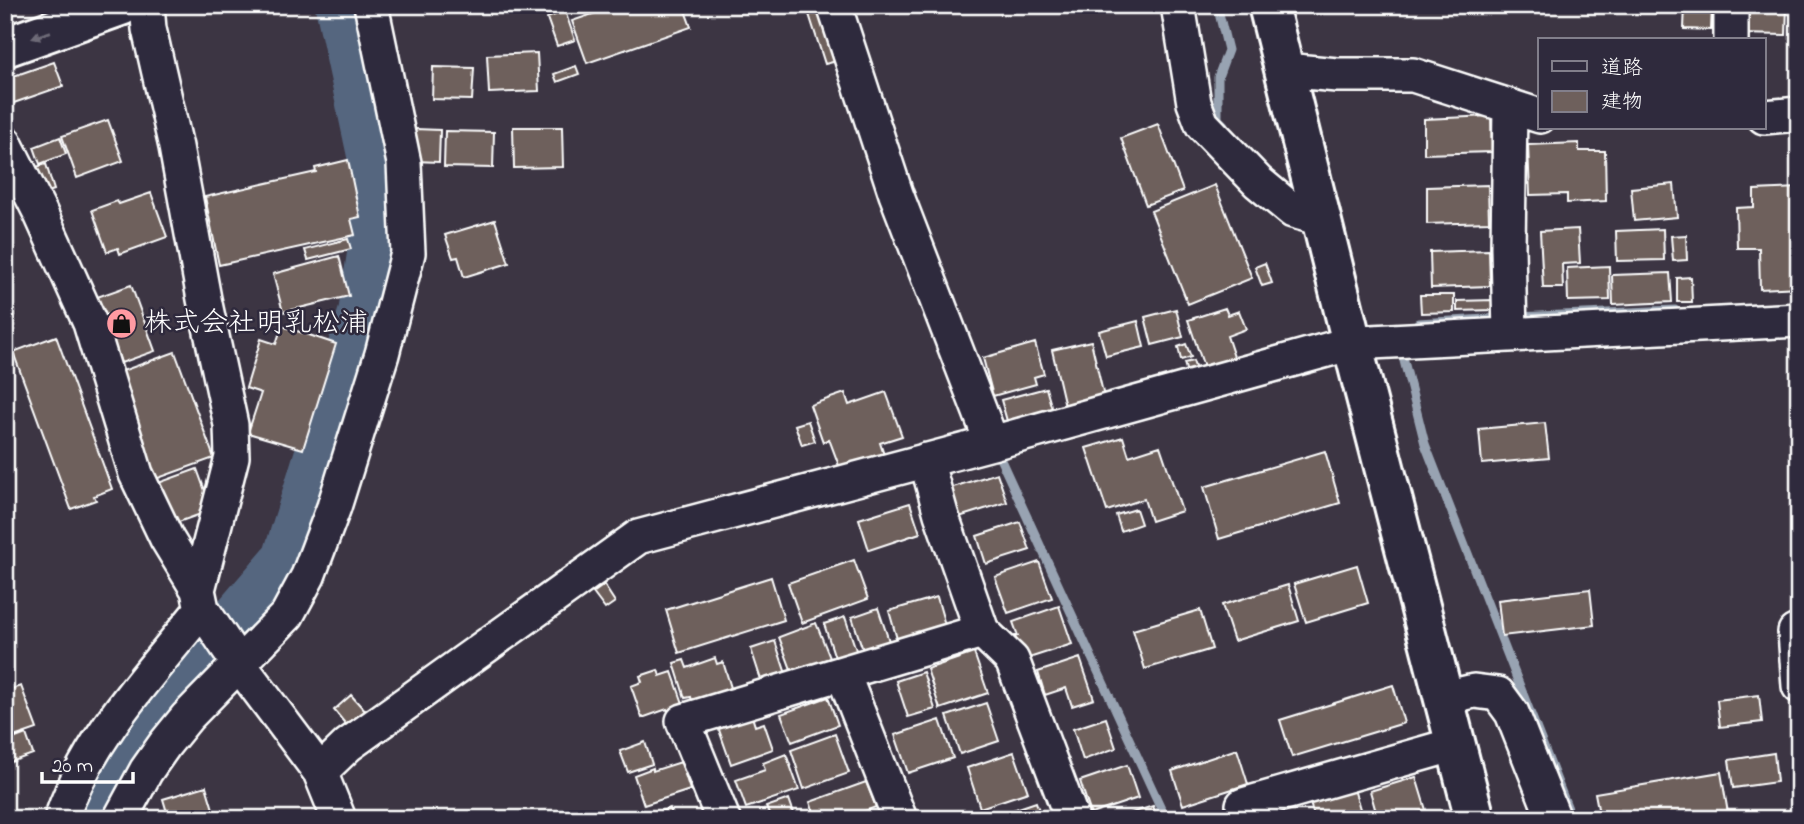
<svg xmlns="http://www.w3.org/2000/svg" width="1804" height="824" font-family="'Indie Flower','Klee One',sans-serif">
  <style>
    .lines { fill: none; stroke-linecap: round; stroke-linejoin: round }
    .stream { stroke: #98a3b2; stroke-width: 9 }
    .river { stroke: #54667f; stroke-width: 54 }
    .building { fill: #6e605c; stroke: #fff; stroke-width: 2 }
    .minor-casing { stroke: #fff; stroke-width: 38 }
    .tertiary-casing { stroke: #fff; stroke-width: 44 }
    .trunk-casing { stroke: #fff; stroke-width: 44 }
    .minor { stroke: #2f2a3d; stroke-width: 33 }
    .tertiary { stroke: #2f2a3d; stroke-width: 38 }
    .trunk { stroke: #2f2a3d; stroke-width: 38 }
    .oneway { fill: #6d6a77 }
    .labels { text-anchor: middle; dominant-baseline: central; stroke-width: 5; stroke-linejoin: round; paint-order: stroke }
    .poi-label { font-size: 28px; fill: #fff; stroke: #2f2a3d; text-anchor: start }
  </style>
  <rect width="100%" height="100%" fill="#3c3543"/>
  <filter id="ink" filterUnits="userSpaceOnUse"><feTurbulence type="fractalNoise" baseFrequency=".0143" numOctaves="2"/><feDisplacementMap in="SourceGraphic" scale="14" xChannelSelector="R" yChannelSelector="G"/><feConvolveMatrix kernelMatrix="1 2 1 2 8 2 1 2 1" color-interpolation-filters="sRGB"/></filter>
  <g filter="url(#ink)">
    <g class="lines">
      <path class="stream" d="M1217,5L1228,50L1218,77V119L1224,125
        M1517,317L1675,310
        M1418,323L1503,318
        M1401,349L1425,444L1572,819
        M999,456L1166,819"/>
      <path class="river" d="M94,819L101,792L122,755L289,560L365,314L375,248L378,173L342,5"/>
    </g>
    <path class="building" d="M619,5H683L691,27L587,63L572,21Z
      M817,5H824L841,60L825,64L807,8Z
      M1685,5L1712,6L1711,30L1684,29Z
      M1740,5H1787L1786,35L1739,34Z
      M565,11L575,40L557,46L547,18Z
      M537,53L539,91L489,93L487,55Z
      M54,62L63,86L5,106V79Z
      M576,66L579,74L557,82L554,74Z
      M433,67L474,68L472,100L432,99Z
      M1491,116L1492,152L1424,154V119Z
      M108,120L123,161L77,178L62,136Z
      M1158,124L1183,191L1146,205L1121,138Z
      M513,127H562L563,167L514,168Z
      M415,129L440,130L439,162L414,161Z
      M445,131L494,132L493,168L444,167Z
      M60,137L66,154L40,164L34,147Z
      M1579,143V151H1605L1606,201L1567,203V194L1530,195L1528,145Z
      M348,160L360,217L351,219L355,235L219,265L205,197L316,172L315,168Z
      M46,164L54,190L39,195L30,169Z
      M1674,184L1677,217L1634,221L1631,188Z
      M1215,185L1252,278L1188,304L1151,211Z
      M1488,185L1489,222L1427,224V187Z
      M1799,188V287L1760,289L1759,248H1737L1736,208L1754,207V190Z
      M151,193L167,237L120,254L118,248L107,252L92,210L117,201L119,204Z
      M495,220L509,263L464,277L458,257L453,258L445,235Z
      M1578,229L1580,263L1562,264L1563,288H1543L1540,231Z
      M1663,229L1664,260L1617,261L1616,231Z
      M1686,235L1687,260L1673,261L1671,236Z
      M348,239L351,249L308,260L305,250Z
      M1489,250L1490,286L1431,288L1430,252Z
      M339,256L349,296L283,312L273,274Z
      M1265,263L1272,283L1262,286L1255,267Z
      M1609,266L1610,300L1568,301L1567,268Z
      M1670,273L1672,302L1613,305L1612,275Z
      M1691,277L1692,302H1677V278Z
      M131,285L155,351L121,363L97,297Z
      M7,293L15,315L5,319V294Z
      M1420,295H1454V312L1421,313Z
      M1494,300V310L1457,311V301Z
      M1225,308L1228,315L1239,311L1246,329L1227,336L1235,360L1205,370L1188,320Z
      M1176,309L1183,337L1152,345L1145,317Z
      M1138,321L1144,347L1106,356L1099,331Z
      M282,326L336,344L303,449L248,433L261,393L246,388L261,339L276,344Z
      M56,336L112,489L94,496L96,500L71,509L13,352Z
      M1091,341L1104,397L1065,406L1052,350Z
      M1035,343L1044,374L1034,377L1036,384L993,396L983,358Z
      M1186,344L1191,357L1181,360L1178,347Z
      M175,352L214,458L150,481L111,375Z
      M1193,361L1197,373L1188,376L1184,363Z
      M1046,388L1052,409L1007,421L1001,400Z
      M886,392L902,436L880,443L884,455L841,471L829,439L823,442L810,405L845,393L849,405Z
      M808,421L815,441L802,445L795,425Z
      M1545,423L1549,458L1482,464L1479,429Z
      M1123,437L1129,456L1160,446L1182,511L1151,521L1144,499L1107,511L1086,448Z
      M1325,451L1340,503L1219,539L1204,487Z
      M197,469L212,510L162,528L147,487Z
      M997,473L1007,502L959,517L950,488Z
      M910,503L920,533L869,550L859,519Z
      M1136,509L1141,524L1121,531L1116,515Z
      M1020,522L1030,550L986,564L977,536Z
      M854,560L868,599L802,623L788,583Z
      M1039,562L1052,598L1008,613L995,577Z
      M1357,565L1368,603L1306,622L1294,584Z
      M771,577L784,620L679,653L666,610Z
      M604,585L615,602L605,609L593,593Z
      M1288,585L1299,621L1234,641L1222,605Z
      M1590,589L1594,625L1502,636L1498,600Z
      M937,597L947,632L899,646L889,611Z
      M1059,606L1072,644L1023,660L1015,636H1018L1013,622Z
      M878,608L892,650L866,659L852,617Z
      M1200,610L1212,649L1145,669L1133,630Z
      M845,617L859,659L838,667L824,624Z
      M816,623L830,658L792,672L779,637Z
      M775,641L786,674L762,683L751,649Z
      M974,653L988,693L940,709L927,669Z
      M715,658L717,664L723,662L732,691L692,701L691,697L685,698L674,663L684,660L687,668Z
      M1080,658L1094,699L1072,706L1066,688L1045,695L1038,672Z
      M658,670L660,676L672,672L685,709L669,714L667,709L642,718L631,686L642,682L640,676Z
      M923,672L935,709L908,717L896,681Z
      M1393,685L1404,723L1292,757L1280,720Z
      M21,686L37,729L5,740V691Z
      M351,695L366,712L348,727L334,710Z
      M1759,695L1762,722L1720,727L1717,700Z
      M828,697L838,725L792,742L781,714Z
      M986,703L999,741L960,754L947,716Z
      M750,710L755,726L764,723L773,749L731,764L718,727Z
      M1106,718L1116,748L1083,760L1073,729Z
      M940,720L953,758L908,773L895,735Z
      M26,734L33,754L5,764V742Z
      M835,734L849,773L804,789L791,750Z
      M645,742L652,764L628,772L620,751Z
      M1237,749L1248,784L1183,805L1172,771Z
      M1014,752L1028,792L980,808L967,768Z
      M1774,753L1777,782L1733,788L1729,760Z
      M786,754L799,790L746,808L736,780L765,770L763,763Z
      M681,762L690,790L644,805L634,775L653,768V771Z
      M1127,765L1138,798L1091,814L1080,781Z
      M1721,772L1729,819H1600L1595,793Z
      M1416,777L1426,810L1396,819H1378L1370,791Z
      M866,782L876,807L857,814L859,819H816L810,802Z
      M206,786L216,819H169L163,799Z
      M1354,789L1363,819H1315L1310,803Z
      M789,799L796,819H771L766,807Z
      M1036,802L1042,819H1001L1008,816L1007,812Z
      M1153,806L1158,819L1116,818Z
      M670,808L673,819H650L649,815Z
      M601,809L604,819H574Z"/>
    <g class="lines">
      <defs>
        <path id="minor" d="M147,5L149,29L176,147L204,299L231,425L232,457L198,590L202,609L239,664L320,772L339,819
          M834,5L896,194L992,443
          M1178,5L1194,103L1202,124L1258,182L1293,211L1322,219
          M1731,5V40
          M1285,70L1337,75H1413L1540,116
          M1764,117L1799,114
          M5,143L40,212L90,323L136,474L167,539L198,590
          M1510,334L1508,247L1510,107
          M926,460L941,514L982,631L1012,660L1072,819
          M1799,632H1795L1799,686
          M843,674L900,819
          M1444,698L1474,691L1498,694L1512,713L1554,819
          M320,772L348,745L638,537L992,443L1352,343L1799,320
          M1243,805L1456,744
          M61,819C89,737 149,675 202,609
          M120,819L146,771L165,744L187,717L287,615L308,576L334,507L382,354L408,253L404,163L371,5
          M723,819L683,721L982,631"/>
        <path id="tertiary" d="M1268,5L1352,343L1475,819"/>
        <path id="trunk" d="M5,47L123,5"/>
      </defs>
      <use href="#minor" class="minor-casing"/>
      <use href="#tertiary" class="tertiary-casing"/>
      <use href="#trunk" class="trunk-casing"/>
      <use href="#minor" class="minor"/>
      <use href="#tertiary" class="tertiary"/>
      <use href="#trunk" class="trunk"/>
    </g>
    <defs><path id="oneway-solid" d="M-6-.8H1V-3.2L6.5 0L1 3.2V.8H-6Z" transform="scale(1.75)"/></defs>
    <use class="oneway" href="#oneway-solid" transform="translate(41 35) rotate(161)"/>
  </g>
  <defs>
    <symbol id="shop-disc" viewBox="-11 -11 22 22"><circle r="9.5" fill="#ff9aa2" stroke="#2f2a3d"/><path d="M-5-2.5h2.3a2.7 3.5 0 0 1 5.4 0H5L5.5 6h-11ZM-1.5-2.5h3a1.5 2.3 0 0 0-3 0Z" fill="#111"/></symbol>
  </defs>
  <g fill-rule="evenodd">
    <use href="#shop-disc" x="104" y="306" width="35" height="35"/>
  </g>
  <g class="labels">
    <g class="poi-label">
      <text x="144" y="324">株式会社明乳松浦</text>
    </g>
  </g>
  <rect width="1804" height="824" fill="none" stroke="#2f2a3d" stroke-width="28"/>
  <rect x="14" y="14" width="1776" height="796" fill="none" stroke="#fff" stroke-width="2.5" filter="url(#ink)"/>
  <rect x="1538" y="38" width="228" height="91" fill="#2f2a3d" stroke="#827f8b" stroke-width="2"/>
  <rect x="1552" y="61" width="35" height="10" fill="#2f2a3d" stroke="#827f8b" stroke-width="2"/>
  <text x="1601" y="74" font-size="21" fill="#ffffff">道路</text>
  <rect x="1552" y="91" width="35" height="21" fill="#6e605c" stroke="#827f8b" stroke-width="2"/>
  <text x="1601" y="108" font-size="21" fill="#ffffff">建物</text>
  <path d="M42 772v10h91v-10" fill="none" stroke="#ffffff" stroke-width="3.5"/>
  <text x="52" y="772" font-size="21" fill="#ffffff" stroke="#2f2a3d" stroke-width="5" paint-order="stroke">20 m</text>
</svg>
